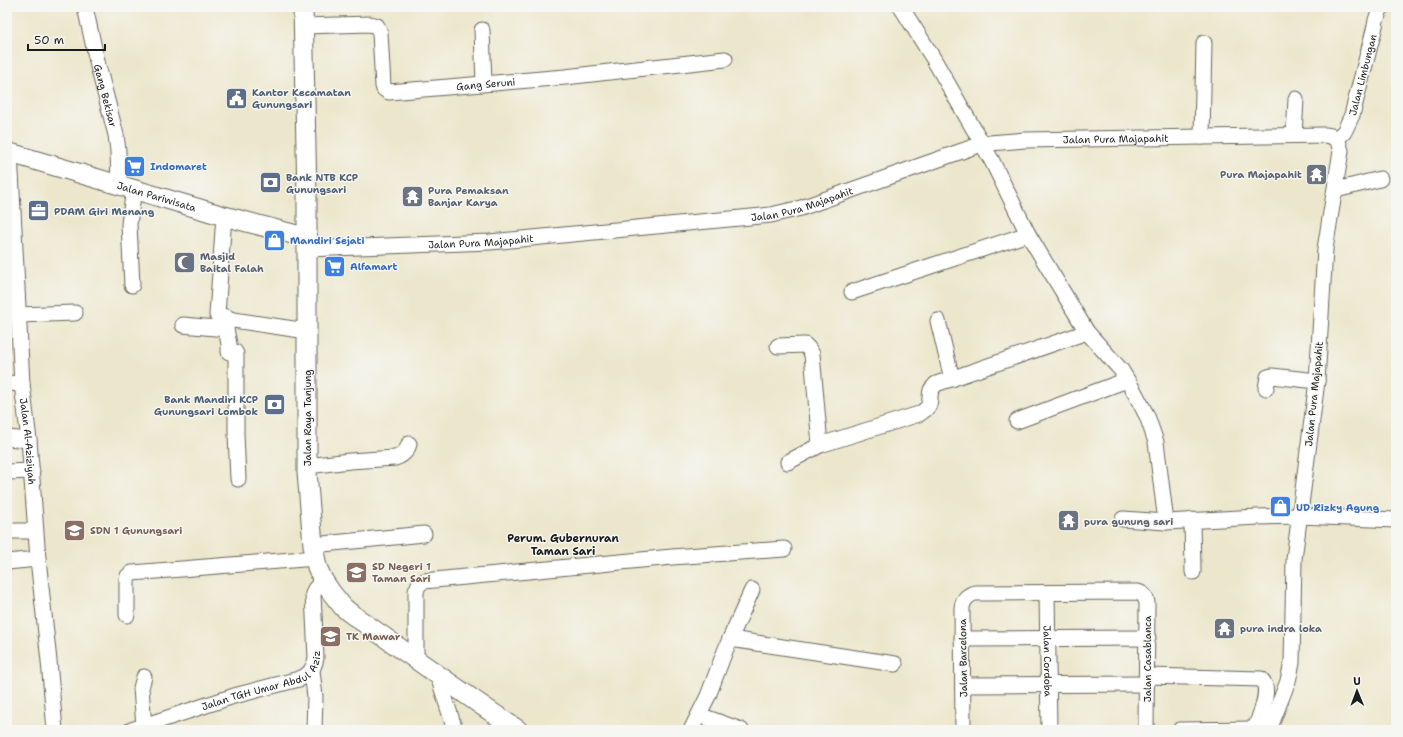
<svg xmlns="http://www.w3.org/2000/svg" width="1403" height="737" font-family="'Shantell Sans',sans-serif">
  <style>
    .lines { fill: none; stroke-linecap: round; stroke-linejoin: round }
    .minor-casing { stroke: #65635a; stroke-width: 17 }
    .major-casing { stroke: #65635a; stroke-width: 21 }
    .minor { stroke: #fff; stroke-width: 15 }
    .major { stroke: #fff; stroke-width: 19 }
    .labels { text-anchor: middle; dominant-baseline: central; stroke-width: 3; stroke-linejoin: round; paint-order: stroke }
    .street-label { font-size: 10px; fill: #1c1c1c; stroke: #f6f6f2 }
    .service-label { font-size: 10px; font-weight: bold; fill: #4e5e75; stroke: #f6f6f2; text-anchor: start }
    .shop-label { font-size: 10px; font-weight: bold; fill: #366cbe; stroke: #f6f6f2; text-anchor: start }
    .worship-label { font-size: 10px; font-weight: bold; fill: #5b616d; stroke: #f6f6f2; text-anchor: start }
    .education-label { font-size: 10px; font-weight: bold; fill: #785e54; stroke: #f6f6f2; text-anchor: start }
    .neighbourhood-label { font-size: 11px; font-weight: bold; fill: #1c1c1c; stroke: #f6f6f2 }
  </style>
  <rect width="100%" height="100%" fill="#f6f6f2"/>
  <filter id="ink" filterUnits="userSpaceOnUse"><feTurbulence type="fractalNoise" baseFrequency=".025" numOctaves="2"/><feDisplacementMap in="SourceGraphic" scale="8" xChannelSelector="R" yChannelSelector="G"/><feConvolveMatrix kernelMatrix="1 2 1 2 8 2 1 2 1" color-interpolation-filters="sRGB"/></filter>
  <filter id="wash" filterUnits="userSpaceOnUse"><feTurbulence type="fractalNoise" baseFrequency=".012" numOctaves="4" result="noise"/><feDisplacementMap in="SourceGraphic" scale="16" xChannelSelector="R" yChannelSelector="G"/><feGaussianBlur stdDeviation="0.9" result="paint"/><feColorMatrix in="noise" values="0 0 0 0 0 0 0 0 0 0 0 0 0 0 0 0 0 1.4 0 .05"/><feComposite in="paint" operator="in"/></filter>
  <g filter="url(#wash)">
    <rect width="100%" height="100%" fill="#ece7cc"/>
  </g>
  <g filter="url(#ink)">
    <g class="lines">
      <defs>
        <g id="minor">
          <path id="s1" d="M85,7L98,66L116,135L118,151L119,184"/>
          <path d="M901,7L933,58L992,161L1028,234L1087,332L1121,370L1135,393L1147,416L1156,442L1166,522"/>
          <path id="s2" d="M304,26L370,24L377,26L380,33L383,86L384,89L389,92L565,77L725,59"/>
          <path d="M482,30L484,83"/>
          <path d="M1294,135L1296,99"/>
          <path d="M1202,137L1204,43"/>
          <path id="s3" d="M1336,139L1344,132L1352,115L1375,26L1376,20L1381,7"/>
          <path id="s4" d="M10,153L22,384L29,440L38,559L49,661L55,730"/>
          <path d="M1336,190L1380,179"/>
          <path d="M224,216L217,315L227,317V319"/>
          <path id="s5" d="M307,249L490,242L771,215L801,208L976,146L990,143L1025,140L1325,135L1331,136L1338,141L1341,151L1325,249L1317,381L1294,559L1292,663L1288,681L1269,730"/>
          <path d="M132,285L129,224L134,189"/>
          <path d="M852,292L1028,234"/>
          <path d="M18,315L75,313"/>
          <path d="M938,321L952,379"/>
          <path d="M183,325L226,329L227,319L307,331"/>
          <path d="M226,329L229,344V352H235L236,354V434L238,479"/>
          <path d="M778,346L805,345L808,348L812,354L820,445"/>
          <path d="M7,383L22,384"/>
          <path d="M1266,388L1268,377L1272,376L1317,381"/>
          <path d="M1017,421L1127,380"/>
          <path d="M7,438L29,440"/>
          <path d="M788,462L820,445L919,414C934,405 928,402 931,390L936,384L1087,332"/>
          <path d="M307,466L350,461L395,458C402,456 407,451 409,444"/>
          <path d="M7,472L32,471"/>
          <path d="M1123,519L1166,522L1258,517L1300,516L1396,520"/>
          <path d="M1192,520L1193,572"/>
          <path d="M7,531H35"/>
          <path d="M313,545L424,534"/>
          <path d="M7,562L38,559"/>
          <path id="s6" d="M1047,593L1049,730"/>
          <path d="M127,615V579L128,576L132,573L316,558"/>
          <path d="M730,639L752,590"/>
          <path d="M962,639L1148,638"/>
          <path d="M416,659V591L419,584L424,581L672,557L784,549"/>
          <path d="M312,670L315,697L314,730"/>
          <path d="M438,676L455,730"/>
          <path d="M1147,676L1261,679C1273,690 1258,717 1255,730"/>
          <path d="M963,685L1147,684"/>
          <path d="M699,715L741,730"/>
          <path d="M144,726L141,688L144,677"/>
          <path id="s7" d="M131,730L234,696L299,679C309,676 314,669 316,658L313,594L315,589L323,580"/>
          <path d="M691,730L708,696L725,651L730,639L895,664"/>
          <path d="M963,730L962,608C963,600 967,595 975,593L1137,592C1143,593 1146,597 1147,603L1146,730"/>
          <path d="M1180,730L1255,729"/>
        </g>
        <g id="major">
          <path d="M303,7L307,196V472L313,545L317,567L323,580L331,592L343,607L350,613C406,652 461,692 518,730"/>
          <path id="s8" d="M7,152L224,216L308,238"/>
        </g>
      </defs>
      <use href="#minor" class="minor-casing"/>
      <use href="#major" class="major-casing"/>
      <use href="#minor" class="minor"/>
      <use href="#major" class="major"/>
    </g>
  </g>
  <defs>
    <symbol id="civic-square" viewBox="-11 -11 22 22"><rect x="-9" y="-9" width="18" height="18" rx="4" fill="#5c6f8a" stroke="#f6f6f2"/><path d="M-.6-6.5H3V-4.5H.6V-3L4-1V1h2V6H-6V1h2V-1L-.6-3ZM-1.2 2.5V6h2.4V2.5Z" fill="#fff"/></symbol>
    <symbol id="supermarket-square" viewBox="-11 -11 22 22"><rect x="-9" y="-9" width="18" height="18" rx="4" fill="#3f7fe0" stroke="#f6f6f2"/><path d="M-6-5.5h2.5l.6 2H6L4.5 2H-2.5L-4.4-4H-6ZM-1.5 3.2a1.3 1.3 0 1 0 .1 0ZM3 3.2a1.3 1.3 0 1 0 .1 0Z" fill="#fff"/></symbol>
    <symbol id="temple-square" viewBox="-11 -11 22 22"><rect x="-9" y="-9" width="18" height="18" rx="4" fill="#6b7280" stroke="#f6f6f2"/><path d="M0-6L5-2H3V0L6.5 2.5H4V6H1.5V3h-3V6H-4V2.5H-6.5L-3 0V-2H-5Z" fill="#fff"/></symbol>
    <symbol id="bank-square" viewBox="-11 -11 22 22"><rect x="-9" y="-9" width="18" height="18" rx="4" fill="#5c6f8a" stroke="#f6f6f2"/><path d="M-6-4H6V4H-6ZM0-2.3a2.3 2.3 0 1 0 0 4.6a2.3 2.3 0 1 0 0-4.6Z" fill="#fff"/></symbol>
    <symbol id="office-square" viewBox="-11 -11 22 22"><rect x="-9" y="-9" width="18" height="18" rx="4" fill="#5c6f8a" stroke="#f6f6f2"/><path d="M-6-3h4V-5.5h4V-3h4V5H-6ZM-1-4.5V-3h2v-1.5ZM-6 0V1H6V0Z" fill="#fff"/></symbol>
    <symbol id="shop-square" viewBox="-11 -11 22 22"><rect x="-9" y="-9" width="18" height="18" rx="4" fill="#3f7fe0" stroke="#f6f6f2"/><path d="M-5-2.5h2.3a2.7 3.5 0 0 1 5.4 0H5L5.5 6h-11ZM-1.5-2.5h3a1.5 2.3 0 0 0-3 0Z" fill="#fff"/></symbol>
    <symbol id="mosque-square" viewBox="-11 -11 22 22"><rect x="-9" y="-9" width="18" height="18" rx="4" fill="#6b7280" stroke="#f6f6f2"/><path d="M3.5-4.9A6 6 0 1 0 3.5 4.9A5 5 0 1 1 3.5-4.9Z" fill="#fff"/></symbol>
    <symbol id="school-square" viewBox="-11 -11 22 22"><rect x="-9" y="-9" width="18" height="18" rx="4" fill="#8d6e63" stroke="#f6f6f2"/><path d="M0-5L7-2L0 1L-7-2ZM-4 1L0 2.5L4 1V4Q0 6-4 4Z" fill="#fff"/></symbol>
  </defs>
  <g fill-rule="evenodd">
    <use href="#civic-square" x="224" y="86" width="25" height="25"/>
    <use href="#supermarket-square" x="122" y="154" width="25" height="25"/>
    <use href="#temple-square" x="1304" y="162" width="25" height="25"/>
    <use href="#bank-square" x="258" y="170" width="25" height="25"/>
    <use href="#temple-square" x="400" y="184" width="25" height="25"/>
    <use href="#office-square" x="26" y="198" width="25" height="25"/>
    <use href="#shop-square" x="262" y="228" width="25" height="25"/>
    <use href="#mosque-square" x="172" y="250" width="25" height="25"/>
    <use href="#supermarket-square" x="322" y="254" width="25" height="25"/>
    <use href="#bank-square" x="262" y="392" width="25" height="25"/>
    <use href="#shop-square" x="1268" y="494" width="25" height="25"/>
    <use href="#temple-square" x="1056" y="508" width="25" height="25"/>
    <use href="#school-square" x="62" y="518" width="25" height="25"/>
    <use href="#school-square" x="344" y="560" width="25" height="25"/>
    <use href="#temple-square" x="1212" y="616" width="25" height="25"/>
    <use href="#school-square" x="318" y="624" width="25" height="25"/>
  </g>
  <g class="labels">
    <g class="street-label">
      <text stroke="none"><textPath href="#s3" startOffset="71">Jalan Limbungan</textPath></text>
      <text stroke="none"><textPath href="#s2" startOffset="240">Gang Seruni</textPath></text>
      <text stroke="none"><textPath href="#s1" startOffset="91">Gang Bekisar</textPath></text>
      <text stroke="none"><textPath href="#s5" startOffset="822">Jalan Pura Majapahit</textPath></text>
      <text stroke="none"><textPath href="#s8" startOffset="156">Jalan Pariwisata</textPath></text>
      <text stroke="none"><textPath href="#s5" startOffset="498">Jalan Pura Majapahit</textPath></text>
      <text stroke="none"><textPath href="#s5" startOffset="174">Jalan Pura Majapahit</textPath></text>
      <text transform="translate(1314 394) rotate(-84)">Jalan Pura Majapahit</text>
      <text transform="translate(307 418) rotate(-90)">Jalan Raya Tanjung</text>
      <text stroke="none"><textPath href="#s4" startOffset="289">Jalan Al-Aziziyah</textPath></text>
      <text transform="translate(963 658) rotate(-91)">Jalan Barcelona</text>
      <text transform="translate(1147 659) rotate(-90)">Jalan Casablanca</text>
      <text stroke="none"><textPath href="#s6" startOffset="68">Jalan Cordoba</textPath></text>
      <text stroke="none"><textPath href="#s7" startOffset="143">Jalan TGH Umar Abdul Aziz</textPath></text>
    </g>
    <g class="service-label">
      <text x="252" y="92">Kantor Kecamatan<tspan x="252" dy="12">Gunungsari</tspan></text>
      <text x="286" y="177">Bank NTB KCP<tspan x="286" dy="12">Gunungsari</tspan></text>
      <text x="54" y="211">PDAM Giri Menang</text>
      <text x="258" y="399" text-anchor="end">Bank Mandiri KCP<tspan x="258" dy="12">Gunungsari Lombok</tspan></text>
    </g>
    <g class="shop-label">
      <text x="150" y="166">Indomaret</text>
      <text x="290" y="240">Mandiri Sejati</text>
      <text x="350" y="266">Alfamart</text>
      <text x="1296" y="507">UD Rizky Agung</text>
    </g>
    <g class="worship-label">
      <text x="1302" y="174" text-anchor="end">Pura Majapahit</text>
      <text x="428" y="190">Pura Pemaksan<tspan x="428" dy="12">Banjar Karya</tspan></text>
      <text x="200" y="256">Masjid<tspan x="200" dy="12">Baital Falah</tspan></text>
      <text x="1084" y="521">pura gunung sari</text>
      <text x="1240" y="628">pura indra loka</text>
    </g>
    <g class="education-label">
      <text x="90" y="530">SDN 1 Gunungsari</text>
      <text x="372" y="566">SD Negeri 1<tspan x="372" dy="12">Taman Sari</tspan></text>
      <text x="346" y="636">TK Mawar</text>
    </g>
    <g class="neighbourhood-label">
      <text x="563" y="538">Perum. Gubernuran<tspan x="563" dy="13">Taman Sari</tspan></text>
    </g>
  </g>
  <rect width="1403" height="737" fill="none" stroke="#f6f6f2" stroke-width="24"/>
  <g transform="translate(1357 691) rotate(359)" stroke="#f6f6f2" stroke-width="3" paint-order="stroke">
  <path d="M0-3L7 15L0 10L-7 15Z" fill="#1c1c1c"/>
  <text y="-6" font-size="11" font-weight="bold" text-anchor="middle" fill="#1c1c1c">U</text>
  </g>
  <path d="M28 44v6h77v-6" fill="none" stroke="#1c1c1c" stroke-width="2"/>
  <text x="34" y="44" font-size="12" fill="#1c1c1c" stroke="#f6f6f2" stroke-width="3" paint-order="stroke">50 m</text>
</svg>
